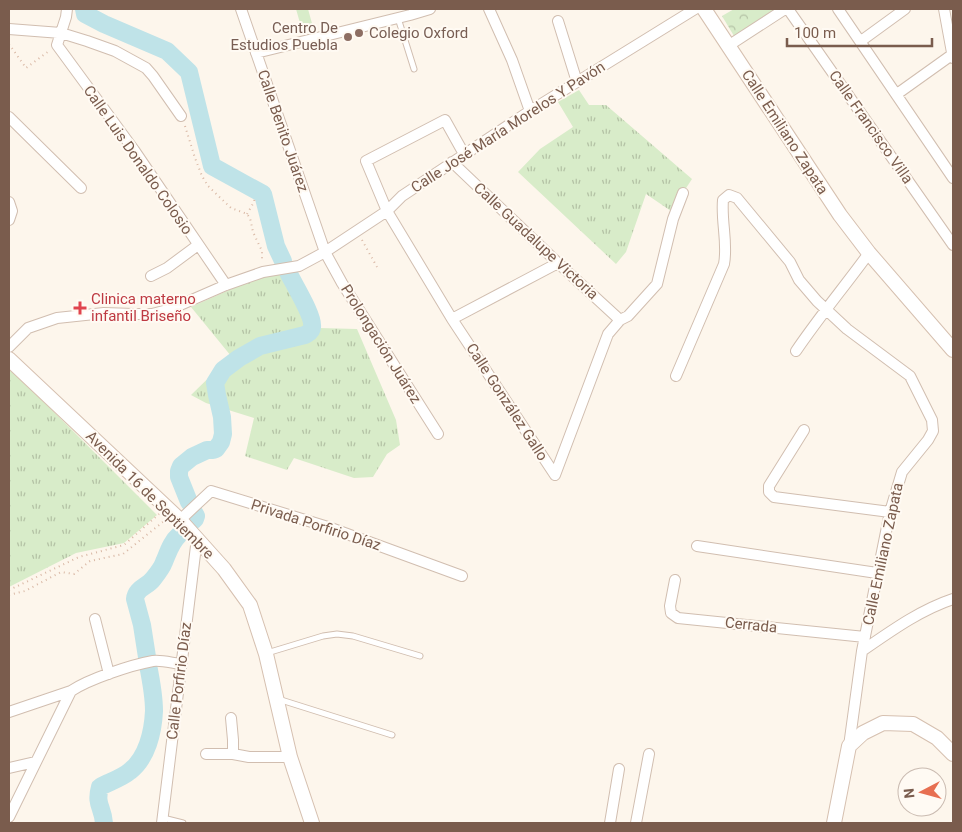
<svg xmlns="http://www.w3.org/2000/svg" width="962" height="832" font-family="Roboto,sans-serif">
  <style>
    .grass { fill: url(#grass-tufts) }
    .park { fill: url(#park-crowns) }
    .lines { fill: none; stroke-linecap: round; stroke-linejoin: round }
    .river { stroke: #bfe3e8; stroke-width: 18 }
    .lane-casing { stroke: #d1beb0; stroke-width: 7 }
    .street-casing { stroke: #d1beb0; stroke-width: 12 }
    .secondary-casing { stroke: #d6c0b0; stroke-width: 16 }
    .path { stroke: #d9b8a5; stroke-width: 2; stroke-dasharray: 1 4; stroke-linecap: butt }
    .lane { stroke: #fff; stroke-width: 5 }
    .street { stroke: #fff; stroke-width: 10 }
    .secondary { stroke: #fff; stroke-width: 14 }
    .education-dot { fill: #8d6e63; stroke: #fffaf3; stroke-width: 2 }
    .health-dot { fill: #e0444e; stroke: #fffaf3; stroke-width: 2 }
    .labels { text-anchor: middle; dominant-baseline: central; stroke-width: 4; stroke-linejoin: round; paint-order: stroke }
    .education-label { font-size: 15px; fill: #785e54; stroke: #fffaf3; text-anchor: end }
    .street-label { font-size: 15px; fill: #7a5c4d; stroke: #fffaf3 }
    .health-label { font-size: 15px; fill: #be3a42; stroke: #fffaf3; text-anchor: start }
  </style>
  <defs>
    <pattern id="grass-tufts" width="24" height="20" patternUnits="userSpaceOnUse" patternTransform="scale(1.25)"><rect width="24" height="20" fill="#d8ecc9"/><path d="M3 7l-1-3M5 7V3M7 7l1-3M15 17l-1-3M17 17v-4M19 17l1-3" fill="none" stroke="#b4c2a5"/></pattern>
    <pattern id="park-crowns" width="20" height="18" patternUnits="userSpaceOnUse" patternTransform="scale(1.25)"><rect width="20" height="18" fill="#d8ecc9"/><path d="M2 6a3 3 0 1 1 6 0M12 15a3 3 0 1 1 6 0" fill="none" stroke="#b4c2a5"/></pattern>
  </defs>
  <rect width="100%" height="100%" fill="#fdf6ec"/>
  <path class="grass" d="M296,9H308L313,27L302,30Z
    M579,90L589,105H606L692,179L671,211L646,194L626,252L616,264L518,172L540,149L573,127L558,102Z
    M293,271L319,328L357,329L396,420L400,445L387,454L373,477L354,478L294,458L287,470L245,456L254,418L206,403L191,395L231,356L191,307L258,277Z
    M9,367L157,515L124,543L76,553L9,587Z"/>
  <path class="park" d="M734,9H775L734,36L722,16Z"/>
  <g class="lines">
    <path class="river" d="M84,9L85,14L104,24L167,51L189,72L212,166L263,194L276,246L283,261
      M189,502L179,477V471L181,466L192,457L207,450H213L216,449L221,442L223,434L222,417L217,395L215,383L223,370L239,358L260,346L305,335C308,333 312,332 312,327C314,316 293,283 288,272
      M192,509L196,516L195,519L193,521
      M147,657L142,625L135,599C136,588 147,587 153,579C157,574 162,568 164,562C168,553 171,542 179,535
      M104,823C103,807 95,805 100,787C109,782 122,778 130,771C147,758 153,732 154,711C154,696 151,680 148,665"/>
    <defs>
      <path id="lane" d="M398,18L414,69
        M267,653L323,636L337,634L353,636L420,656
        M278,699L392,735
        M163,818L183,823"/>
      <path id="street" d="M67,9L66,17L57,45L134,150L226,285
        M241,9L325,252L342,283L438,434
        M489,9L512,60L530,111
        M788,9L953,245
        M838,9L953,178
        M944,9L953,58
        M558,21L577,82
        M9,29L61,33L87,41L115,51L146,68L153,76L181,116
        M861,41L905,9
        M728,46L785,9
        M256,53L410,15L430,9
        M897,94L953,54
        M9,117L81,188
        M464,154L445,120L366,161L387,211L452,319L555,475
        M452,162L558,263L620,320
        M9,202L12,211L9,220
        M151,276L167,268L198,245
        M452,319L558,263
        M9,347L28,328L57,318L104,313L134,314H152L171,309L226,285L263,272L299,266L325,252L387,211L402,196L530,111L695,9
        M796,351C819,317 845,286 869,253
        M676,376L724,264C728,243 721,222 723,200L729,195L737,198L790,262L799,280L817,301L847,329L910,376L932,420L933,431L928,440L902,472L890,512L862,651L849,746
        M804,430L769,486V492L774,497L890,512
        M555,475L608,334L620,320L628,316L657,284L673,219L683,193
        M180,520L211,491L328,527L462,576
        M697,546L877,573
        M675,580L670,606L671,613L678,618L865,637
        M95,619L109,674
        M862,651C891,631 920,610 953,599
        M9,712L71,691
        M231,718L233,740V754
        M206,754H233L249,757H290
        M9,768L35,762
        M9,817L71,691C89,679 131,665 153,661C162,660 172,663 181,664
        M162,823L197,538
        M610,823L619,769
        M636,823L649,754"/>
      <path id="secondary" d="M704,9L840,215L869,253L953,350
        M9,359L180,520L224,569L250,605L266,654L290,757L312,823
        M834,823L849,746L863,733L883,723L913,724L937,738L953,754"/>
    </defs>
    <use href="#lane" class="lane-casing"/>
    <use href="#street" class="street-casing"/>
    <use href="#secondary" class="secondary-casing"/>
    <path class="path" d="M9,44L26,68L49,51
      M185,126L195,158L202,176L208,186L231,208L247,214L250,218L253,232L262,251V262
      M247,214L254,202L255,196
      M362,240L377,267
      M9,590L79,557L124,545L159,514
      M9,595L25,591L61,572L74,574L90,561L123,554L164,521"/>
    <use href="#lane" class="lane"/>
    <use href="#street" class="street"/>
    <use href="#secondary" class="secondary"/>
  </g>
  <g class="education-dot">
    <circle cx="359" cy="33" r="5"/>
    <circle cx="348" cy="37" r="5"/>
  </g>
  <path class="health-dot" d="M77.5 300.5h5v5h5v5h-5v5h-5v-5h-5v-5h5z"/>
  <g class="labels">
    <g class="education-label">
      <text x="338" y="28">Centro De<tspan x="338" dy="17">Estudios Puebla</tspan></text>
      <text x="369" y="33" text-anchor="start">Colegio Oxford</text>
    </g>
    <g class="street-label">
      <text transform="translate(508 127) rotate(-33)">Calle José María Morelos Y Pavón</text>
      <text transform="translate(871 127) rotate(55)">Calle Francisco Villa</text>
      <text transform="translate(283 131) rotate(71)">Calle Benito Juárez</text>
      <text transform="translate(785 132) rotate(57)">Calle Emiliano Zapata</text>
      <text transform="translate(138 160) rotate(55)">Calle Luis Donaldo Colosio</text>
      <text transform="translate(536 241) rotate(43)">Calle Guadalupe Victoria</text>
      <text transform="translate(381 344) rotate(58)">Prolongación Juárez</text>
      <text transform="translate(507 402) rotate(57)">Calle González Gallo</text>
      <text transform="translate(150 495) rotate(45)">Avenida 16 de Septiembre</text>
      <text transform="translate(316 525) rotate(18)">Privada Porfirio Díaz</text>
      <text transform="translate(883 554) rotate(-78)">Calle Emiliano Zapata</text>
      <text transform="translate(751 625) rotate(6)">Cerrada</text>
      <text transform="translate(179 681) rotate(-83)">Calle Porfirio Díaz</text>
    </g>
    <g class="health-label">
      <text x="91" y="299">Clinica materno<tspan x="91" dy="17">infantil Briseño</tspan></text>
    </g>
  </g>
  <rect width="962" height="832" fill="none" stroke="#7a5c4d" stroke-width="20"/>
  <g transform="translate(922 792) rotate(264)"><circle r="24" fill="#fffaf3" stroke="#cabbb1"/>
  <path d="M0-4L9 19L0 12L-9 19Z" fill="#e76f51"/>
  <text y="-8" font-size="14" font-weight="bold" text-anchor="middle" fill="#7a5c4d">N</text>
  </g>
  <path d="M787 38v8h145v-8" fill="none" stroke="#7a5c4d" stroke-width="2.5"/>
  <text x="794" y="38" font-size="15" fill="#7a5c4d" stroke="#fffaf3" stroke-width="4" paint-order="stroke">100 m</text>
</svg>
